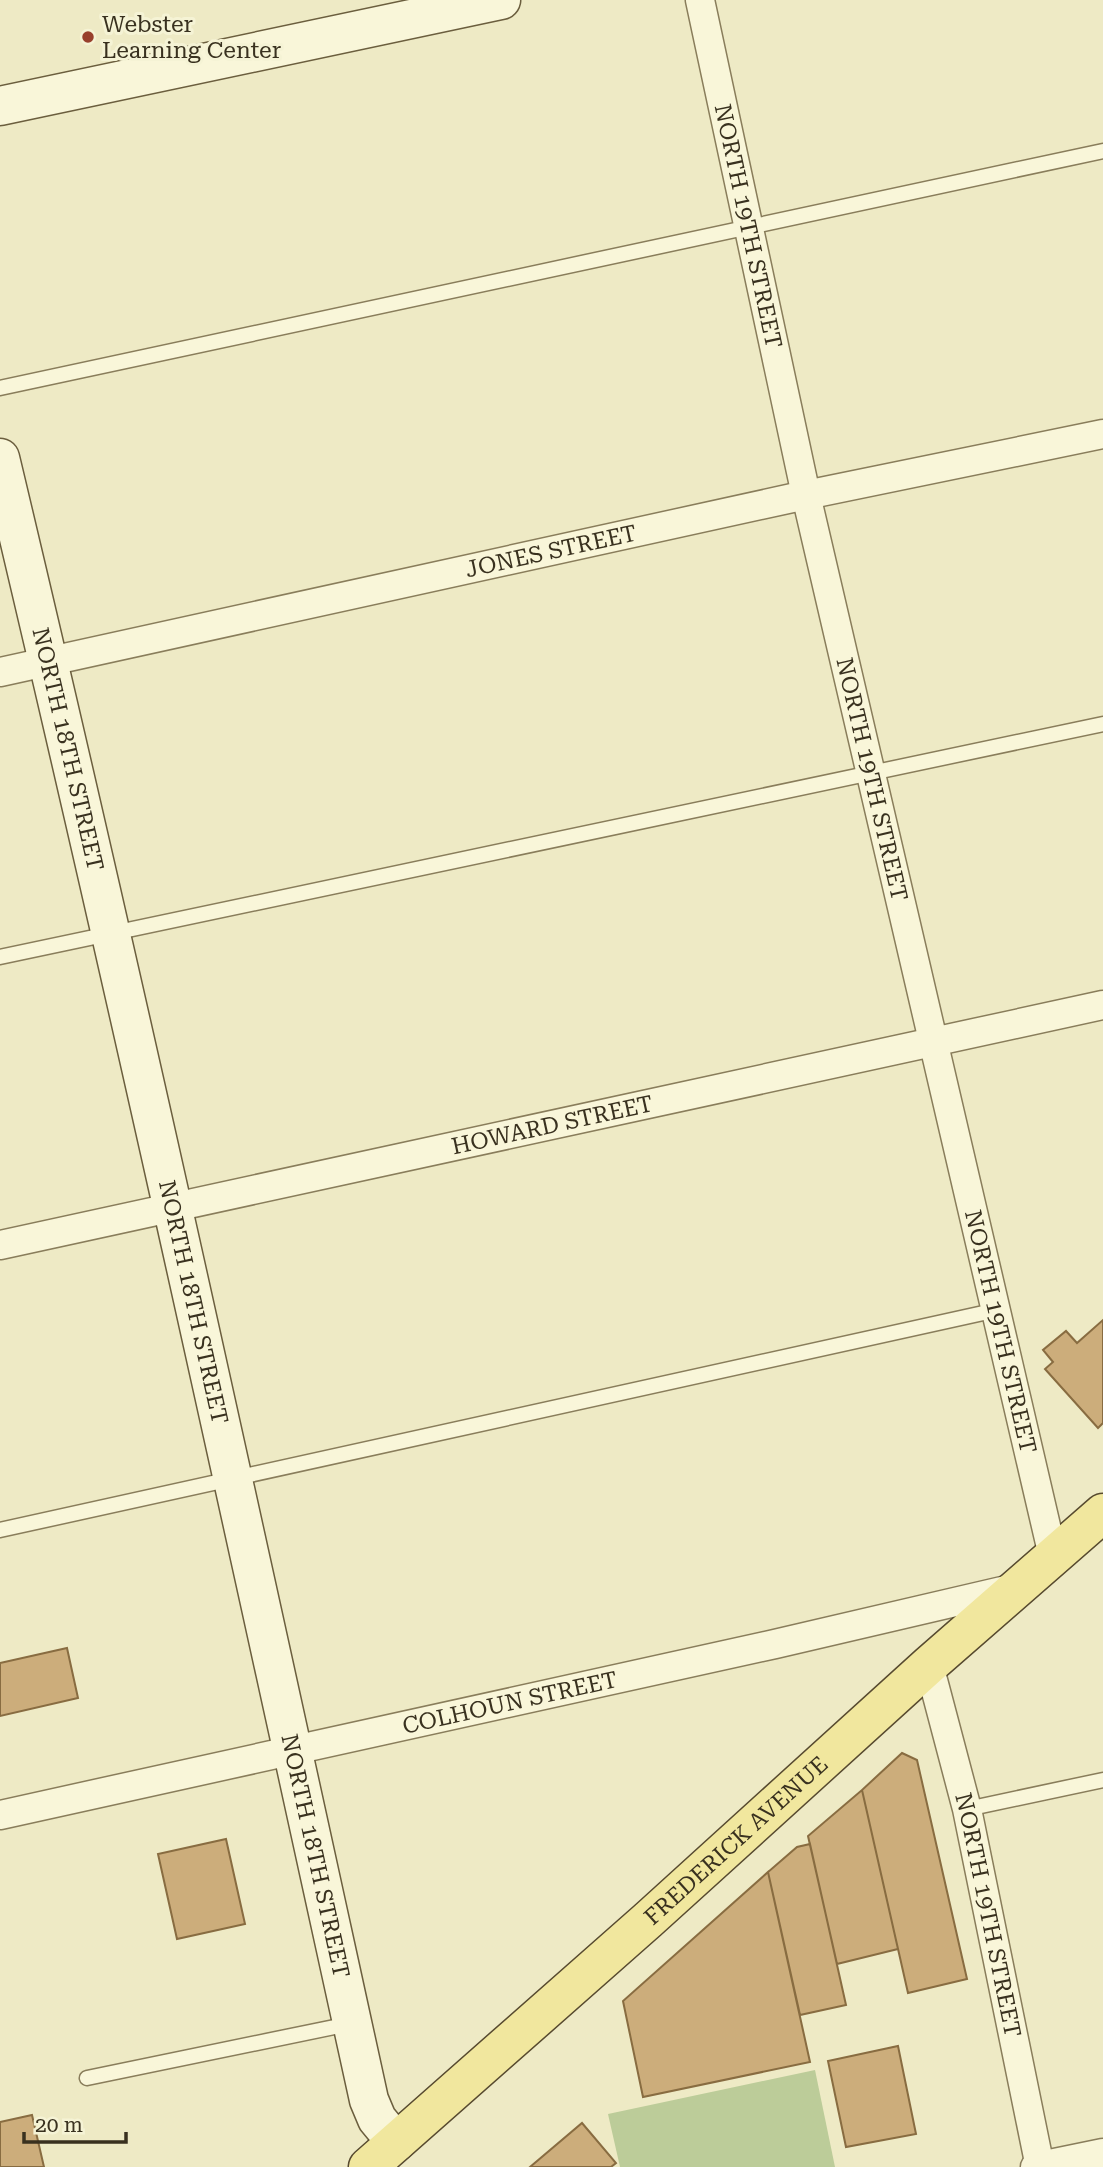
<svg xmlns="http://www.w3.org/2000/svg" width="1103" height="2167" font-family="'Roboto Serif',serif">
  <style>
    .green { fill: #bccc99 }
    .building { fill: #ccad7b; stroke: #886c41; stroke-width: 2 }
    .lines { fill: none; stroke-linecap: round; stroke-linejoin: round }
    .lane-casing { stroke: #897d5b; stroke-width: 17 }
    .street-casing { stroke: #897d5b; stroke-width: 31 }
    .secondary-casing { stroke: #6b5e3e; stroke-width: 41 }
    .primary-casing { stroke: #574a2f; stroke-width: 41 }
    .lane { stroke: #f9f6d9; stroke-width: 14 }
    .street { stroke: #f9f6d9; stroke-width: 28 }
    .secondary { stroke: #f9f6d9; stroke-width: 38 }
    .primary { stroke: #f1e79e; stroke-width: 38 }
    .poi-dot { fill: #98402c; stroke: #f5f3d5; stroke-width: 2.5 }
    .labels { text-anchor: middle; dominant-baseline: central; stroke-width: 6; stroke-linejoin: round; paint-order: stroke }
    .poi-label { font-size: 23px; fill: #39311f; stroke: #f5f3d5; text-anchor: start }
    .street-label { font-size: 23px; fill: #39311f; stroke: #f5f3d5 }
  </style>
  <rect width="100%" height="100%" fill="#eeeac5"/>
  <path class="green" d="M815,2070L835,2167H620L608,2114Z"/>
  <path class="building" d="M1103,1320V1423L1098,1428L1045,1369L1053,1362L1043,1350L1066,1331L1077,1343Z
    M67,1648L78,1698L0,1716V1663Z
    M902,1753L917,1760L967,1979L908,1993L862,1790Z
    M862,1790L898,1949L837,1964L808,1836Z
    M226,1839L245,1924L177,1939L158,1854Z
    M810,1844L846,2005L800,2015L768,1872L797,1847Z
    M768,1872L810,2062L643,2097L623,2001Z
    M898,2046L916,2134L846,2147L828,2061Z
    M32,2115L44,2167H0V2122Z
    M582,2123L616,2163L611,2167H530Z"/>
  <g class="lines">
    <defs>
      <path id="lane" d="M0,388L1103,151
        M0,957L1103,724
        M0,1530L997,1310
        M967,1809L1103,1780
        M87,2078L349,2024"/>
      <g id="street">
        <path id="s1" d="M700,0L806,495L1053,1556"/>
        <path id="s2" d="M0,672L806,495L1103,434"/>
        <path id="s3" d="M0,1245L1103,1005"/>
        <path id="s4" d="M929,1665L967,1809L1040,2167"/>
        <path id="s5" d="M0,1815L775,1644L1015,1588"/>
        <path d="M1035,2167L1103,2153"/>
      </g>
      <g id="secondary">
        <path d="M0,106L501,0"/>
        <path id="s6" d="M0,458C130,1003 249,1552 369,2100L377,2119L396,2142"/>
      </g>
      <g id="primary">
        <path id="s7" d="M368,2167L648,1920L929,1665L1103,1513"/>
      </g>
    </defs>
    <use href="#lane" class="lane-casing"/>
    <use href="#street" class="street-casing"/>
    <use href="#secondary" class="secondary-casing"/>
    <use href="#primary" class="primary-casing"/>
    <use href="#lane" class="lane"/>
    <use href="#street" class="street"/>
    <use href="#secondary" class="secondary"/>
    <use href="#primary" class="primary"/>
  </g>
  <circle class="poi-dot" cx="88" cy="37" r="7"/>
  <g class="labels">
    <g class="poi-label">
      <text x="102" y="24">Webster<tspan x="102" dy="26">Learning Center</tspan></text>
    </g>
    <g class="street-label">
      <text stroke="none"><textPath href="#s1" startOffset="231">NORTH 19TH STREET</textPath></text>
      <text stroke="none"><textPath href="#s2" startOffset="564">JONES STREET</textPath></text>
      <text stroke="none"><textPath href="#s6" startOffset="299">NORTH 18TH STREET</textPath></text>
      <text stroke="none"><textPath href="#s1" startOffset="798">NORTH 19TH STREET</textPath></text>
      <text stroke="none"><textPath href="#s3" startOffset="565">HOWARD STREET</textPath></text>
      <text stroke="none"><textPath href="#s6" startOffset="866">NORTH 18TH STREET</textPath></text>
      <text stroke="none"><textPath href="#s1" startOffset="1365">NORTH 19TH STREET</textPath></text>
      <text stroke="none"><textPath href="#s5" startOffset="522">COLHOUN STREET</textPath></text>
      <text stroke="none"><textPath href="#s7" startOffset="492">FREDERICK AVENUE</textPath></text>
      <text stroke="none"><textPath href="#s6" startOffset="1433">NORTH 18TH STREET</textPath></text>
      <text stroke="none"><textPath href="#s4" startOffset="257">NORTH 19TH STREET</textPath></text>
    </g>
  </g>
  <path d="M24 2132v10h102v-10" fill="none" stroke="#39311f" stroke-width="3.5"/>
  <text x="35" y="2132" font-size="21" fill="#39311f" stroke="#f5f3d5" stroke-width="5" paint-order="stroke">20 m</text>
</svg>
